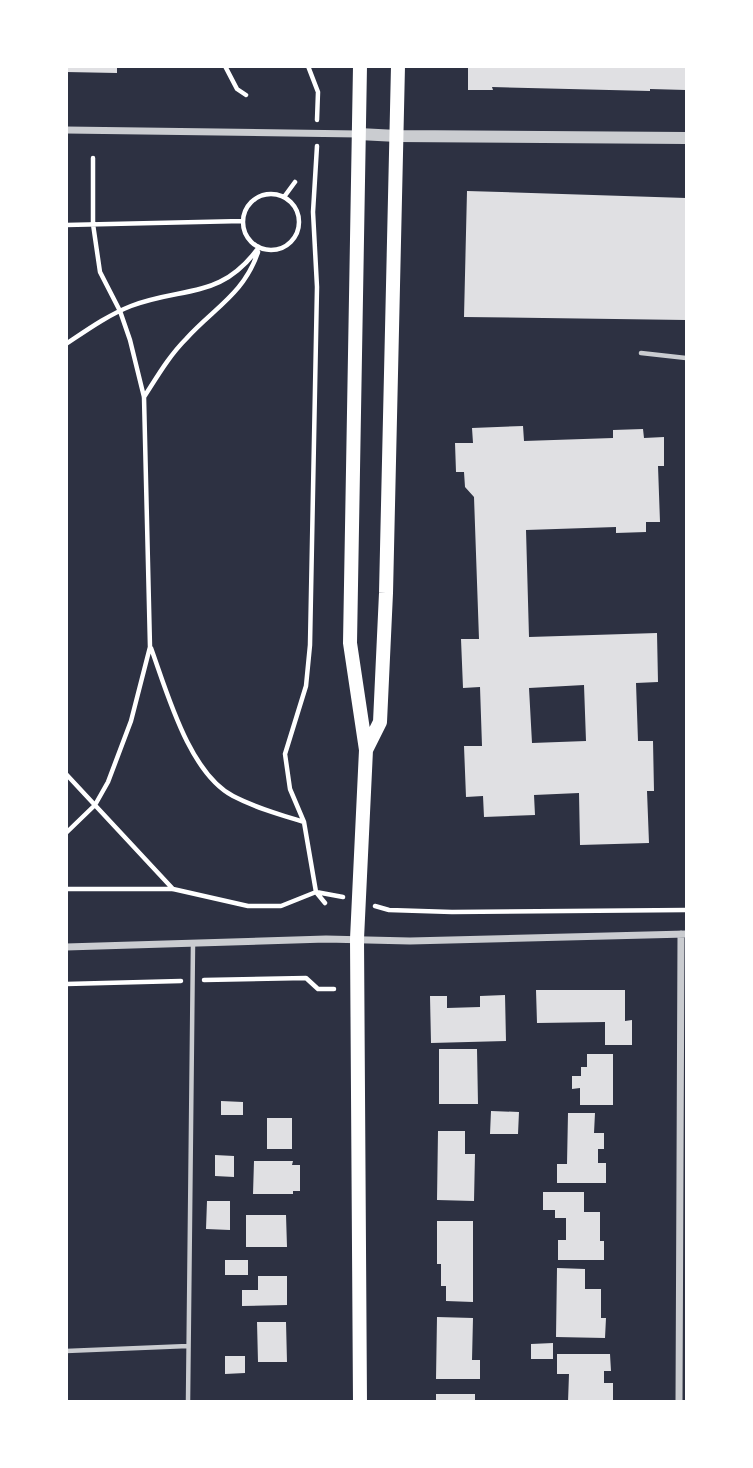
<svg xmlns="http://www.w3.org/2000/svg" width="753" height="1468" font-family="Literata,serif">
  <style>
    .building { fill: #e0e0e3; fill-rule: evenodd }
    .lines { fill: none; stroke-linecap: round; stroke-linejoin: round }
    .path { stroke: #fff; stroke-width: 4.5 }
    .service { stroke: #caccd0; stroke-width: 4.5 }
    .minor { stroke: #caccd0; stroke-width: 7 }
    .tertiary { stroke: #caccd0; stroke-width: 12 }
    .secondary { stroke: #fff; stroke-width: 14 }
  </style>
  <rect width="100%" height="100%" fill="#2d3142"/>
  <path class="building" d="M66,66H117V73L66,72Z
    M468,66H686V90L650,89V91L492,87L493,90H468Z
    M467,191L686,198V320L464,317Z
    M523,426L524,441L613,438V430L643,429L644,438L664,437V466H658L660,522H646V532L616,533V527L526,530L529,637L657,633L658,682L636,683L638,741H653L654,791H647L649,843L580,845L579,793L534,795L535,815L484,817L483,796L466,797L464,746H482L480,687L463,688L461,639H479L474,497L465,487L464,472H456L455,443H473L472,428ZM584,685L586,741L532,743L529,688Z
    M536,990H625V1021L632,1020V1045H605V1022L537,1023Z
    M505,995L506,1041L431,1043L430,996H447V1008L480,1007V996Z
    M439,1049H477L478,1104H439Z
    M587,1054H613V1105H580V1088L572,1089V1076H581V1067H587Z
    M221,1101L243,1102V1115H221Z
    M491,1111L519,1112L518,1134H490Z
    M568,1113H595L594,1133H604V1149H598V1163H606V1183H557V1164H567Z
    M267,1118H292V1149H267Z
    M438,1131H465V1154H475L474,1201L437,1200Z
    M215,1155L234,1156V1177L215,1176Z
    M254,1161H293L292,1165H300V1191H293V1194H253Z
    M543,1192H584V1212H600V1241H604V1260H558V1240H566V1218H555V1210H543Z
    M207,1201H230V1230L206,1229Z
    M246,1215H286L287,1247H246Z
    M437,1221H473V1302L446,1301V1286H441V1264H437Z
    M225,1260H248V1275H225Z
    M557,1268L585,1269V1289H601V1318H606L605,1338L556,1337Z
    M258,1276H287V1305L242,1306V1290H258Z
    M437,1317L473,1318L472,1360H480V1379H436Z
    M257,1322H286L287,1362H258Z
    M553,1343V1359H531V1344Z
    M557,1354H610L611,1371H604V1383H613V1402H568L569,1374H557Z
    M225,1356H245V1373L225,1374Z
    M436,1394H475V1402H436Z"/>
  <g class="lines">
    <path class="path" d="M225,66L237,89L246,95
      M308,66L318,92L317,120
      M317,146L313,212L317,287L310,645L306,686L285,754L290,789L304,822L316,892L343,897
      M243 222a28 28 0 1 1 56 0a28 28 0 1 1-56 0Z
      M284,197L295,182
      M66,225L243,221
      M66,344C87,330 108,315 131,306C184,286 221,300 259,247
      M144,397C157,377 169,356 186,339C214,308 244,294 258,252
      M151,648C167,692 189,773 233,796C256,808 281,815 304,822
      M66,774L173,889
      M66,833L95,805L108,782L131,721L150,647L144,397L130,340L120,311L100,272L93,224V158
      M66,889H173L248,906H281L316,892L325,903
      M375,906L389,910L452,912L686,910
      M204,980L306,978L318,989H334
      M66,984L181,981"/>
    <path class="service" d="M641,353L686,358
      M66,1351L188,1346
      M188,1402L193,944"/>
    <path class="minor" d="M66,130L359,134
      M66,947L326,939L410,941L686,934
      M679,1402L681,934"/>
    <path class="tertiary" d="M359,134L397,136L686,138"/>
    <path class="secondary" d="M366,750L380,722L386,593L398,66
      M360,1402L357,939L366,750L350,643L360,66"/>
  </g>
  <rect width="753" height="1468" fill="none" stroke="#ffffff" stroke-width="136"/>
</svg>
